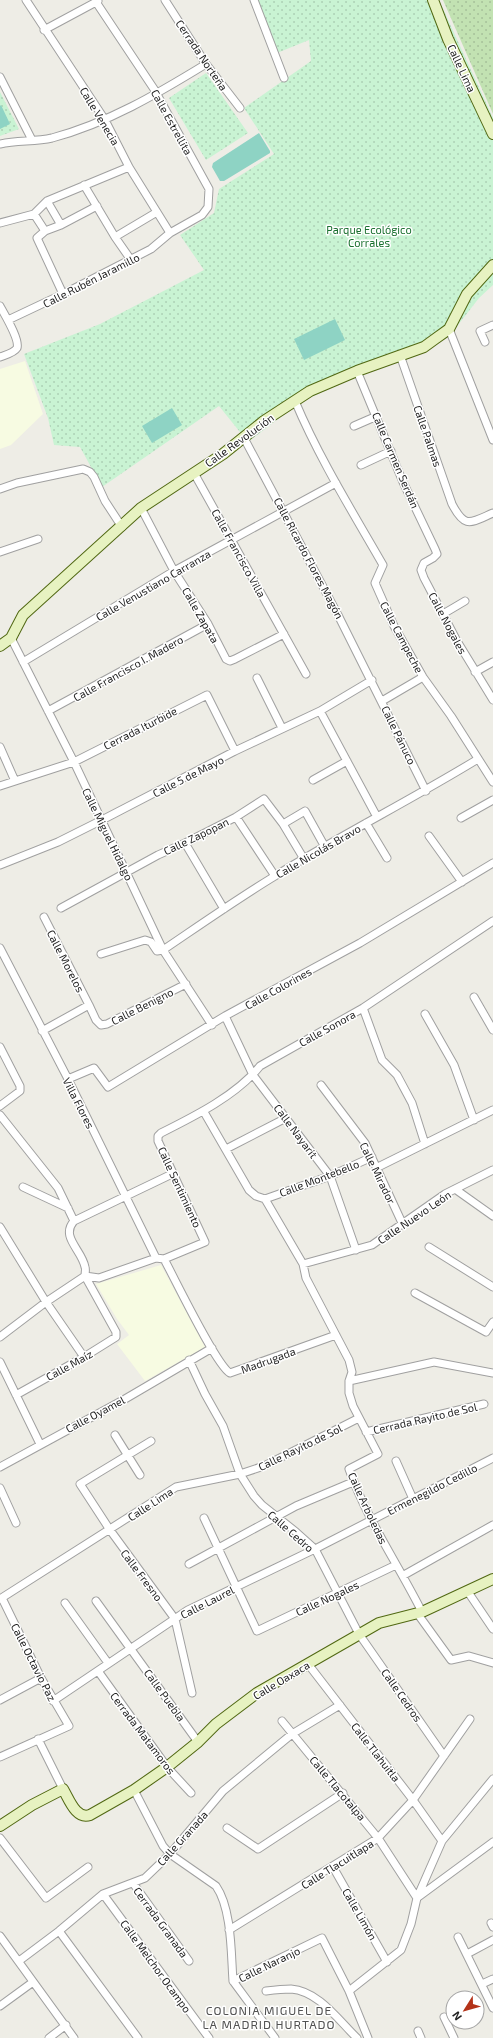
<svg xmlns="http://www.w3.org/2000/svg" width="493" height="2038" font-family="'Exo 2',sans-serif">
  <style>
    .education { fill: #f7fbe2 }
    .grass { fill: url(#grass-dots) }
    .park { fill: url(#park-dots) }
    .pitch { fill: #8ed3c4 }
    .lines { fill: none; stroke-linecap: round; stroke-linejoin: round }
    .street-casing { stroke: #a0a0a0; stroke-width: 9 }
    .secondary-casing { stroke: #516813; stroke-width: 12 }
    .street { stroke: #fff; stroke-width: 7 }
    .secondary { stroke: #e7f2c1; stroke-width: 10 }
    .labels { text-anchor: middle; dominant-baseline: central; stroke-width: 3; stroke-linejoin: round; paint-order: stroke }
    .street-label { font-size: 11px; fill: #1f1f1f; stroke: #fff }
    .park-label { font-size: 11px; fill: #1a702f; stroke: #fff }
    .neighbourhood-label { font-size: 12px; letter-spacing: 1px; fill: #525252; stroke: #fff }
  </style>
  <defs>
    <pattern id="grass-dots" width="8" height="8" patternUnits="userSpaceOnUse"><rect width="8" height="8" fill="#c2e2b2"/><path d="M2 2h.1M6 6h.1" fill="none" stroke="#a6c199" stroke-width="1.8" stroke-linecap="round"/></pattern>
    <pattern id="park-dots" width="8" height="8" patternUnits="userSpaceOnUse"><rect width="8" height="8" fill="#c9f3d3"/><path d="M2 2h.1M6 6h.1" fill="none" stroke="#acd0b5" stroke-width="1.8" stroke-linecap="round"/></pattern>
  </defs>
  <rect width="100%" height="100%" fill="#eeede6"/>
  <path class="education" d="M25,361L43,414L11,445L0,449V369Z
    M161,1265L205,1347L145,1381L117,1344L129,1335L117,1319L96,1284Z"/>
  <path class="grass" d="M443,0H493V114Z"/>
  <path class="park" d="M257,0H439L493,118V285L479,298L451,334L300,402L248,442L219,406L102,487L80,447L54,445L48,418L24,354L100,324L204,270L180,235L214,213L219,189L274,154L244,108L311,61L309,40L277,53Z
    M206,73L248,133L206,160L169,98Z
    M0,92L19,129L0,136Z"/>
  <path class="pitch" d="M1,105L10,124L0,129V106Z
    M259,133L270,151V153L224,181H220L212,167L213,163Z
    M335,319L345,340L304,360L294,339Z
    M172,408L182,425L152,443L142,426Z"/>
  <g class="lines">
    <defs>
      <path id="street" d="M26,0L105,120L129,167L170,233
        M165,0L206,64L240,108
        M254,0L284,78
        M44,30L98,1
        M0,77L32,140
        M0,144C17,140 35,142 52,138C108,123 157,94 206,64
        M84,185L115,237L131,260
        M34,214L47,201
        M0,223L34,214L45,231L37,238L63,294
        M61,225L47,201L129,167
        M45,231L61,225L97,206
        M115,237L157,212
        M0,306C4,314 20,339 17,348C14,353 5,355 0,357
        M8,320L63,294L151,249L170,233L202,215L208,207L209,189L154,89L96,2
        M449,329L493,440
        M485,342L480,331L493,325
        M400,355L452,504C465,529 470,523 493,513
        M357,371L403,482L435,549L437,554L433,558L424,563L421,570L424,578L457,641L493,700
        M295,401C319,458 352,511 383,565L375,583L394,626L423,677L451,716L493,782
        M354,426L377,416
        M244,438L338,615L426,791
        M361,465L391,451
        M194,473L306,674
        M0,489L17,483L83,469L90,472L94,477L105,501L122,527
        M141,508L174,571L208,624L226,659L230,661L235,659L284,634
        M0,552L38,539
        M443,614L465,601
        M11,638L74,762L163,950L212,1025
        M23,662L174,571L336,483
        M475,672L493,662
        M257,678L282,728
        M382,701L423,677
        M48,711L208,624
        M320,711L377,817
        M0,747L15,781
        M313,780L347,761
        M0,786L74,762L207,695L235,751
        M236,817L275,876
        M461,818L493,800
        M366,823L387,858
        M283,824L305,811L325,847
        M429,836L462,882
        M185,843L224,909
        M0,865L58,842L102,820L235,751L320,711L372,680
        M61,908L158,855L185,843L236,817L264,799L283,824L304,859
        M44,917L89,1005
        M0,948L68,1079L156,1258
        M101,954L145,940L151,942L157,951L163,950C200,925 237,899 275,876C341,835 411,800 478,759
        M474,997L493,1030
        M363,1008L382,1060L397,1075L412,1103L425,1144
        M425,1014L454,1065L474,1120
        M225,1016L253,1075L330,1176L356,1250
        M42,1031L89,1005L96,1020L101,1025L107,1024L186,984
        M0,1047L20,1086V1091L0,1106
        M68,1079L94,1068L108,1087L225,1016L360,943L493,863
        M321,1085L365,1143L403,1225
        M204,1112L249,1190L256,1196L265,1199L303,1264L306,1278L349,1360L352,1372L349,1381V1393L353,1406L378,1454L349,1469C367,1520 398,1564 422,1612
        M0,1115L58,1188L74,1221
        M226,1149L286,1118
        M378,1167L493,1110
        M23,1187L68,1208
        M455,1189L493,1216
        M265,1199L330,1176L372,1157
        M0,1227L46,1302L84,1357
        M429,1247L493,1287
        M164,1259C175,1279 216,1365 230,1373L336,1335
        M303,1264L372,1245L445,1194L493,1170
        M415,1293L486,1332
        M486,1332L493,1322
        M0,1337L46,1302L85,1276L99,1278L156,1258L164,1259L205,1242L158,1141V1136L161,1133C195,1116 237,1095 260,1066L363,1008L493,921
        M189,1360L205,1394L223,1426L240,1474L254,1496L262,1505L296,1532L315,1549L359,1634L444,1756
        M0,1362L40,1444
        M349,1381L434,1362L493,1373
        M16,1395L84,1357L116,1337V1332L85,1276C85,1273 86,1269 85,1267C82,1250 60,1237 74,1221L172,1174
        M366,1432L484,1404
        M115,1435L140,1475
        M151,1441L80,1484L110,1530L175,1619L192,1693
        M396,1461L413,1499
        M0,1467L125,1399L212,1348
        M0,1488L16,1523
        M204,1518L257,1631L396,1565
        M189,1564L296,1506L353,1482
        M404,1575L493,1525
        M468,1592L493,1629
        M0,1599L176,1487L240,1474L264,1466L359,1418
        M96,1601L198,1742
        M65,1603L108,1663
        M417,1613L451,1660L469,1656L493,1663
        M308,1664L413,1800L442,1841
        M98,1671L167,1767L191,1793
        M0,1700L41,1678
        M53,1701L188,1610L315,1549L493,1458
        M282,1721L378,1838L417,1898
        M38,1739L63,1789
        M0,1757L69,1726L41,1678L2,1598
        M134,1790L163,1846L170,1854L216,1886C232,1909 231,1954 233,1981
        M227,1828L258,1849L343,1793
        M0,1838L46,1898L88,1867
        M333,1867L387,1962
        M133,1883L189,1961
        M103,1894L209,2038
        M417,1898L442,1841L493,1779
        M491,1923L493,1927
        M229,1930L378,1838L413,1800L470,1719
        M59,1931L138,2038
        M0,1936L74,2038
        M458,1937L493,2008
        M467,1954L493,1940
        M19,1961L59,1931L103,1894L145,1878L170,1854L223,1791L292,1734L340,1705
        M233,1981L322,1938L349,1991L368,2038
        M233,1981L275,2038
        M482,1984L493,1979
        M266,1991C274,1990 283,1989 291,1989C319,1991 339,2021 357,2038
        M349,1991L401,1950L411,1924L417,1898L493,1842
        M0,2006L33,1982
        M444,2017L454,2038
        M418,2031L421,2038
        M49,2038L66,2025"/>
      <path id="secondary" d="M433,0L448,39L493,134
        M0,646L11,638L23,615L141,508L223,454L264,421L310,391L357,371L424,347L435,339L449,329L467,294L493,265
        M0,1826L32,1805L63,1789C69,1799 76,1820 90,1815L134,1790L167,1767L198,1742L216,1724L257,1693L379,1623L422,1612L493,1579"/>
    </defs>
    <use href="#street" class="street-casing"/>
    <use href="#secondary" class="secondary-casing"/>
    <use href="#street" class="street"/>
    <use href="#secondary" class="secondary"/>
  </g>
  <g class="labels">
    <g class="street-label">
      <text transform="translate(202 55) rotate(56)">Cerrada Norteña</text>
      <text transform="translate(462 68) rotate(65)">Calle Lima</text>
      <text transform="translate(100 116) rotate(59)">Calle Venecia</text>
      <text transform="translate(172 122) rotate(61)">Calle Estrellita</text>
      <text transform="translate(91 280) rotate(-27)">Calle Rubén Jaramillo</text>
      <text transform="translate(428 436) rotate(71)">Calle Palmas</text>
      <text transform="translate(239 440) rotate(-36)">Calle Revolución</text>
      <text transform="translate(396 460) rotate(67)">Calle Carmen Serdán</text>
      <text transform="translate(239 553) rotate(61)">Calle Francisco Villa</text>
      <text transform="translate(309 558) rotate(62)">Calle Ricardo Flores Magón</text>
      <text transform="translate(153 585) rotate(-30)">Calle Venustiano Carranza</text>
      <text transform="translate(201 615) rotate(60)">Calle Zapata</text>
      <text transform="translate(448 623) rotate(62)">Calle Nogales</text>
      <text transform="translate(402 637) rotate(62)">Calle Campeche</text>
      <text transform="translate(128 668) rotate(-29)">Calle Francisco I. Madero</text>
      <text transform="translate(140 728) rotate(-27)">Cerrada Iturbide</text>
      <text transform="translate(399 735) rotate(64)">Calle Pánuco</text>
      <text transform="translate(188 776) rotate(-27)">Calle 5 de Mayo</text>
      <text transform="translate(108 834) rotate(64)">Calle Miguel Hidalgo</text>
      <text transform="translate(196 836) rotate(-26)">Calle Zapopan</text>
      <text transform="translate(318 851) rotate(-30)">Calle Nicolás Bravo</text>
      <text transform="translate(66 961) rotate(63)">Calle Morelos</text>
      <text transform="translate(278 988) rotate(-29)">Calle Colorines</text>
      <text transform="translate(142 1006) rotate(-27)">Calle Benigno</text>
      <text transform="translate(327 1028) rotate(-29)">Calle Sonora</text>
      <text transform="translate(79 1103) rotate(63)">Villa Flores</text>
      <text transform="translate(296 1131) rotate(53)">Calle Nayarit</text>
      <text transform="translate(378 1173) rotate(64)">Calle Mirador</text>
      <text transform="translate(319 1178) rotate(-21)">Calle Montebello</text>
      <text transform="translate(180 1187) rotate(65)">Calle Sentimiento</text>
      <text transform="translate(414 1217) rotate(-34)">Calle Nuevo León</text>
      <text transform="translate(268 1360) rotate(-20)">Madrugada</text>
      <text transform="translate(69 1365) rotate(-29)">Calle Maíz</text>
      <text transform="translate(95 1414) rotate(-28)">Calle Oyamel</text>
      <text transform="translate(425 1418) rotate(-13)">Cerrada Rayito de Sol</text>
      <text transform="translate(300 1447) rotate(-26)">Calle Rayito de Sol</text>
      <text transform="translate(432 1489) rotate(-27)">Ermenegildo Cedillo</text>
      <text transform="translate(150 1504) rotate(-33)">Calle Lima</text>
      <text transform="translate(368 1508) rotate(65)">Calle Arboledas</text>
      <text transform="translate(291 1531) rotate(41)">Calle Cedro</text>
      <text transform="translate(142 1575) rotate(53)">Calle Fresno</text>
      <text transform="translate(327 1598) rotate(-25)">Calle Nogales</text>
      <text transform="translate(207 1602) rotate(-27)">Calle Laurel</text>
      <text transform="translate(34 1662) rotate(63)">Calle Octavio Paz</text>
      <text transform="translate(281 1680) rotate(-31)">Calle Oaxaca</text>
      <text transform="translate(165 1695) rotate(54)">Calle Puebla</text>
      <text transform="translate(402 1695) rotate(55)">Calle Cedros</text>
      <text transform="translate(143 1733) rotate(53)">Cerrada Matamoros</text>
      <text transform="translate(376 1752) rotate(52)">Calle Tlahuitla</text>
      <text transform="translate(338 1788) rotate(50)">Calle Tlacotalpa</text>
      <text transform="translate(182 1838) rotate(-48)">Calle Granada</text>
      <text transform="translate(337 1864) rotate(-32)">Calle Tlacuitlapa</text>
      <text transform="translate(360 1914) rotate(60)">Calle Limón</text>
      <text transform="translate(161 1922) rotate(54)">Cerrada Granada</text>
      <text transform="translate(269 1964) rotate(-26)">Calle Naranjo</text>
      <text transform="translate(156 1966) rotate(54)">Calle Melchor Ocampo</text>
    </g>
    <g class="park-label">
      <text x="369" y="229">Parque Ecológico<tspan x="369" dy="13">Corrales</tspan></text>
    </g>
    <g class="neighbourhood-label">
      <text x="269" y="2010">COLONIA MIGUEL DE<tspan x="269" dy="14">LA MADRID HURTADO</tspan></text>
    </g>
  </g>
  <g transform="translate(465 2010) rotate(233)"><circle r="19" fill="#ffffff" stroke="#a5a5a5"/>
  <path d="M0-3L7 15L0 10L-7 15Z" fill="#b43319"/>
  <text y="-6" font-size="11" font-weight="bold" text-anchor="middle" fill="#1f1f1f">N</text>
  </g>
</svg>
